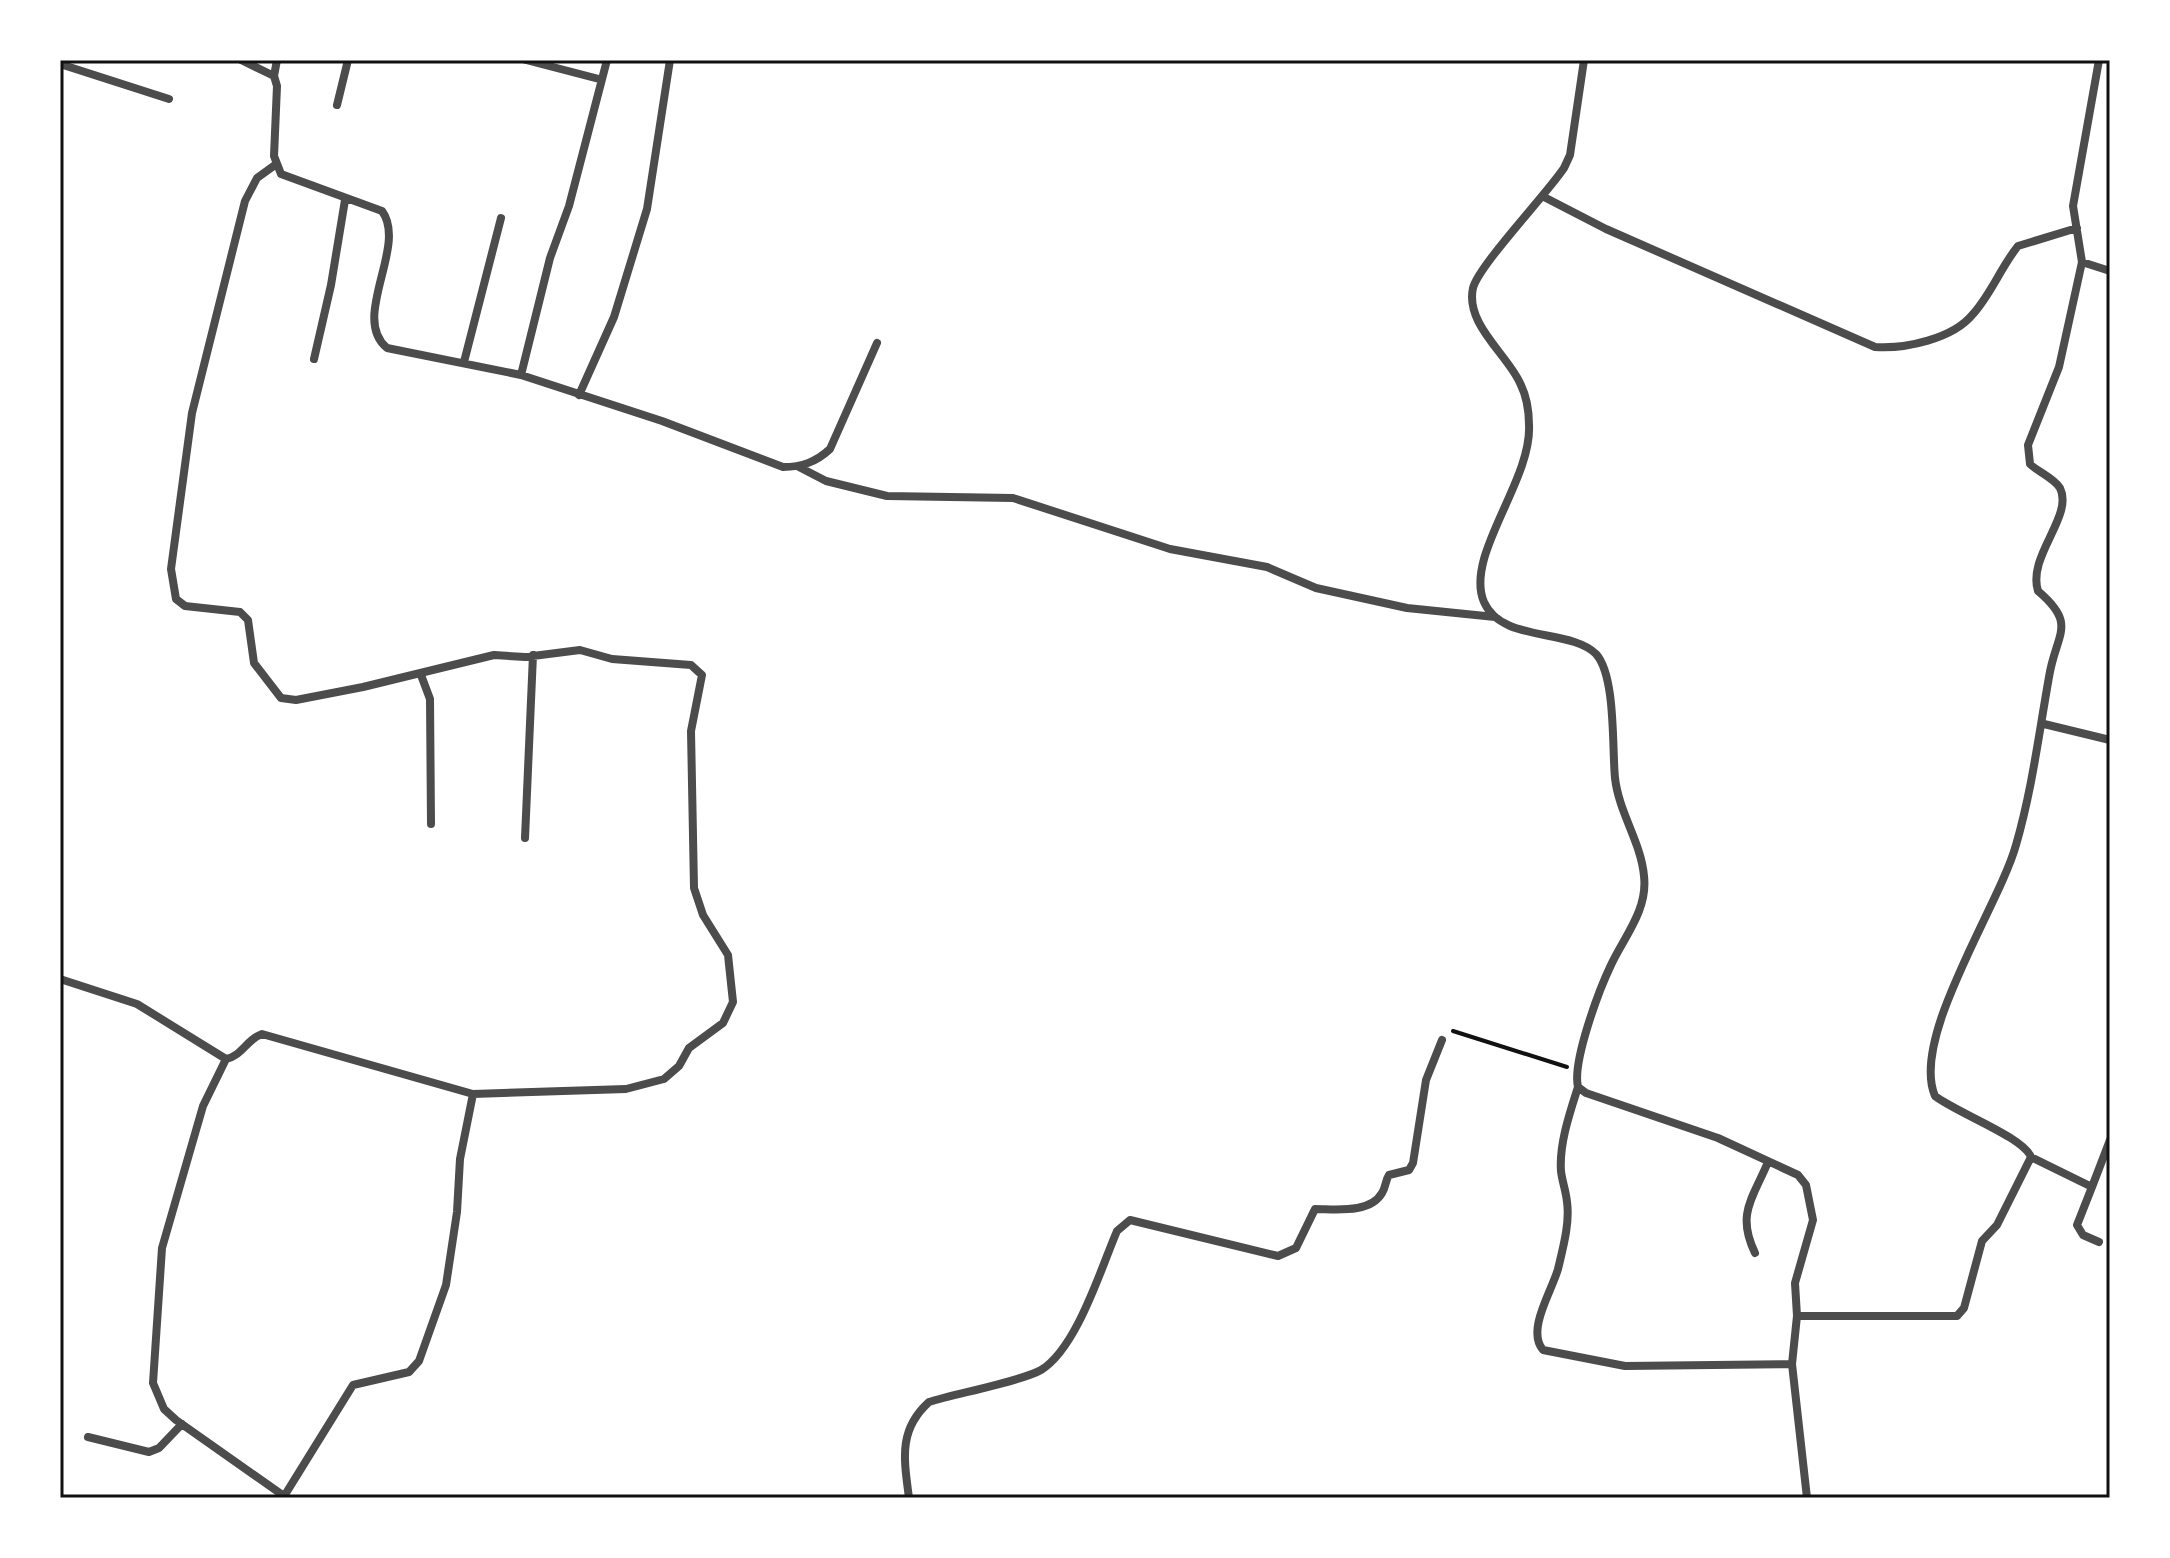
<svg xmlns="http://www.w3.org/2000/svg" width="2170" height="1558" font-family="Lato,sans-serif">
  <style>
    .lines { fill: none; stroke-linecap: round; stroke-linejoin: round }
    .path { stroke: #111; stroke-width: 4 }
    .minor { stroke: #4c4c4c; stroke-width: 8 }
    .neatline { fill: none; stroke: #111; stroke-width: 3 }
  </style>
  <rect width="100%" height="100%" fill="#fff"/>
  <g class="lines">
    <path class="path" d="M1453,1031L1567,1067"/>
    <path class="minor" d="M241,60L274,76L277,86L274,156L281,174L382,211C408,246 350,318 387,348L521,375L662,421L783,467C802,467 816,462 830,449L877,343
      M526,60L599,79
      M1584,60L1570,155L1564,168C1546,195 1479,265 1473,288C1465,324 1507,354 1520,383C1526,395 1529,412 1529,425C1532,481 1464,556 1484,602C1502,643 1570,628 1596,654C1616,676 1612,748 1615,778C1619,813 1641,842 1644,876C1648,910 1624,937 1611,965C1599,990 1572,1062 1578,1087L1586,1093L1718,1138L1798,1175L1806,1185L1813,1220L1795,1283L1797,1316L1792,1364L1807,1498
      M60,64L169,99
      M274,76L277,60
      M337,105L348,60
      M1544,197L1606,229L1875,347C1905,349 1953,339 1973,314C1991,294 2001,267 2018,246L2077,228
      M2082,262L2110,271
      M314,359L331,285L345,200
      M464,362L501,218
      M521,375L550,258L569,206L607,60
      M579,395L614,317L647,209L670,60
      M799,467L826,481L887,496L1013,498L1170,549L1267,567L1316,588L1407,608L1495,617
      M421,675L430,699L431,824
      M2044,724L2110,740
      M525,838L533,655
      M60,979L137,1004L226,1059C242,1056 247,1039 262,1034L473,1094L626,1089L664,1079L679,1066L689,1048L723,1023L733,1002L728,955L703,915L694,888L691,731L702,675L691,665L612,659L580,650L525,657L494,655L363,687L296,700L281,698L254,663L248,620L240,612L185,606L176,599L171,569L192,413L245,201L257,178L275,165
      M226,1059L203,1106L162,1248L153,1383L164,1409L176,1420L284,1496
      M1578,1087C1570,1112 1559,1144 1561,1171C1562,1181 1566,1191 1567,1202C1570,1223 1563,1248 1558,1269C1552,1291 1526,1330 1543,1350L1625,1366L1792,1364
      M2031,1157L2092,1187L2110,1140
      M2092,1187L2077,1225L2083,1235L2099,1242
      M1755,1253C1736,1214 1753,1198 1768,1162
      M1797,1316H1957L1964,1308L1982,1241L1997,1225L2031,1157C2023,1137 1957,1113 1935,1096C1910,1038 1999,906 2016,845C2032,790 2039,733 2049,677C2056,633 2078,625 2038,591C2027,556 2074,516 2060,488C2054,478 2038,472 2030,464L2028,445L2059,367L2082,262L2073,206L2099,60
      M88,1437L149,1452L159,1448L182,1424
      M283,1498L353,1385L409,1372L419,1361L446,1285L457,1212L460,1159L473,1094
      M909,1498C904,1459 898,1430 929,1402C954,1394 1022,1381 1041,1370C1077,1348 1101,1268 1117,1231L1130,1220L1278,1256L1296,1248L1315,1209C1335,1209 1370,1214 1382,1193C1386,1187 1385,1181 1389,1175L1409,1170L1413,1163L1426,1080L1442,1040"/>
  </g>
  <rect width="2170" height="1558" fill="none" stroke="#ffffff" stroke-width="124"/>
  <rect x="62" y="62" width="2046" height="1434" class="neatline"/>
</svg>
